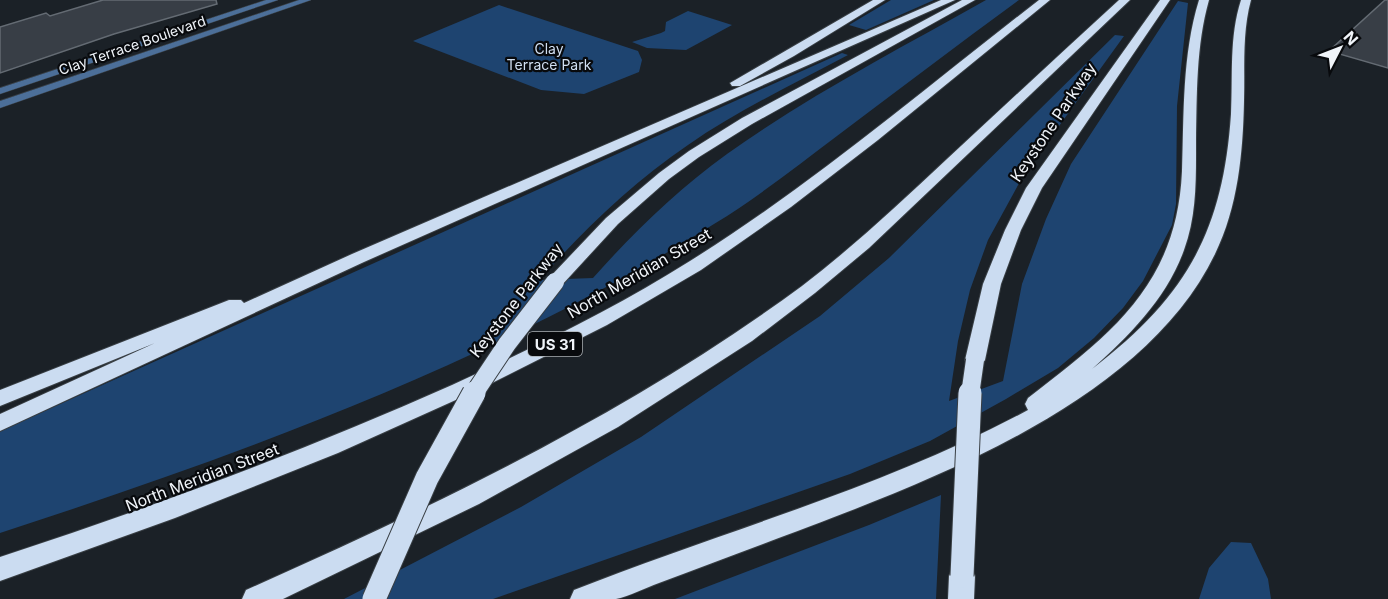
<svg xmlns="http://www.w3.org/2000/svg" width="1388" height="599" font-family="Inter,sans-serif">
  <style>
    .green { fill: #1e4470 }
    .building { fill: #383e46; stroke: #646b73; stroke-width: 1.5 }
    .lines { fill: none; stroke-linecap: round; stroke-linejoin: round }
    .tertiary-casing { stroke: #393f44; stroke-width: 1 }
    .motorway-casing { stroke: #393f44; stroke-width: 2 }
    .tertiary { fill: #4c6f99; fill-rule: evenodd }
    .motorway { fill: #cbdcf1; fill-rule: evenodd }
    .motorway-bridge-far1-casing { stroke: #393f44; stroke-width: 20; stroke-linecap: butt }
    .motorway-bridge-casing { stroke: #393f44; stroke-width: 25; stroke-linecap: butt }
    .motorway-bridge-far1 { stroke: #cbdcf1; stroke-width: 18 }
    .motorway-bridge { stroke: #cbdcf1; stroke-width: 23 }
    .labels { text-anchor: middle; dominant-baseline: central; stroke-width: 4.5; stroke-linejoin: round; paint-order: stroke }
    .far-street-label { font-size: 14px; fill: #f0f4f9; stroke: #080a0d }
    .far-park-label { font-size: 14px; fill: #d1dff1; stroke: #080a0d }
    .shield { fill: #080a0d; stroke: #aaaeb2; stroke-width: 1.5 }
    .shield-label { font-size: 15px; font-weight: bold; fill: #f0f4f9 }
    .street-label { font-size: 16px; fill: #f0f4f9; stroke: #080a0d }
  </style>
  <rect width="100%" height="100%" fill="#1b2127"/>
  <path class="green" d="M891,0H934L866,30L849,25Z
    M986,0H1019C957,45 897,91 837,136C797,166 757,198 714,224C494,362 246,453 0,533V431L842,53L848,55C794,84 738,110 688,145C632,183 584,230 539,280L593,278C633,233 677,190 727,154C808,96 899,49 986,0Z
    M1178,1L1188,3L1177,106L1176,204L1172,225L1143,281L1123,308L1094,338L1058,368L1006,399L930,441L850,474L493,599H344L521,507L641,437L820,316L889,258L1115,35L1124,36L1023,176L988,240L970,290L958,341L949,401L1003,381L1022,284L1046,219L1071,164Z
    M499,5L638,51L642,60L639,72L584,94L541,90L413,41Z
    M688,11L732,25L686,50L647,48L632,42L661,33L665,31L666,22Z
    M941,495L936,599H675L869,525Z
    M1231,542L1251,543L1268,579L1271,599H1199L1209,568Z"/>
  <path class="building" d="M103,0H216L217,4L114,34L0,73V27L46,13L50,16Z
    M1385,0H1388V68L1329,51Z"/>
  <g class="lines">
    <defs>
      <path id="tertiary" d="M266,0H278L0,94V88Z
        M299,0H311L0,108V101Z"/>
      <path id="motorway" d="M873,0H885L794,56L740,86H732L730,83Z
        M941,0H955L364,262L0,431V414L155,343L0,406V390L229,300H241L244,303L352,254Z
        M962,0H975L752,124L699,157L669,179L618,224L561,286H549L546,282L549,278L606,218L659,173L689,151L742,118Z
        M1039,0H1050L878,140L791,207L701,270L607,325L478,390L338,453L175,518L0,581V557C153,507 304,451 452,385C533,348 614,309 690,261C813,184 924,89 1039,0Z
        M1119,0H1130L869,248L815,293L752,341L618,427L479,504L283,599H242L246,590C439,504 631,412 802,286C853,247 900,203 947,159C1004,106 1061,53 1119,0Z
        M1160,0H1170L1042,188L1021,230L1001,284L985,360L982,365L975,367L968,365L965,360L983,284L1005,230L1026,188Z
        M1199,0H1209C1196,46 1197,94 1196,141C1196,178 1197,215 1184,250C1167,298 1129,336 1092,369C1186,297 1223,232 1231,114C1233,75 1229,37 1241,0H1251C1242,33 1245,67 1244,101C1243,153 1238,207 1215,254C1141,408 914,487 763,544C728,557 694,570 659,583C645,588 630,596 616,599C602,599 585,599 570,599L574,590C725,530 884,488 1028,410L1025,404L1028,398C1111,334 1177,285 1182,171C1184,114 1182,55 1199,0Z
        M962,564L971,568L975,576L974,599H948L949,576L953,568Z"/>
    </defs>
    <use href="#tertiary" class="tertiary-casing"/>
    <use href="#motorway" class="motorway-casing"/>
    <use href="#tertiary" class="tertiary"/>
    <use href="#motorway" class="motorway"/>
    <defs>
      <path id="motorway-bridge-far1" d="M473,395L507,344L555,282
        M970,395L975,360"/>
      <path id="motorway-bridge" d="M962,576L970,393
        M374,599L427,478L474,393"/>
    </defs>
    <use href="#motorway-bridge-far1" class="motorway-bridge-far1-casing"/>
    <use href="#motorway-bridge" class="motorway-bridge-casing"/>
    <use href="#motorway-bridge-far1" class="motorway-bridge-far1"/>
    <use href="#motorway-bridge" class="motorway-bridge"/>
  </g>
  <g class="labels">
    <g class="far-street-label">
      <text transform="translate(132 45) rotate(-19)">Clay Terrace Boulevard</text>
    </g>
    <g class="far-park-label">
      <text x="549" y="48">Clay<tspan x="549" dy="16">Terrace Park</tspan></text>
    </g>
    <rect class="shield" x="528" y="332" width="54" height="24" rx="4.5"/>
    <g class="shield-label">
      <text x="555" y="344">US 31</text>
    </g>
    <g class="street-label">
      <text transform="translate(1053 122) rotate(-56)">Keystone Parkway</text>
      <text transform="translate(639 273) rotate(-30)">North Meridian Street</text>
      <text transform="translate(516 300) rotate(-52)">Keystone Parkway</text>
      <text transform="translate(202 477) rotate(-21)">North Meridian Street</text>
    </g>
  </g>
  <g transform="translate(1340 48) rotate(48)" stroke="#080a0d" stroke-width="4.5" paint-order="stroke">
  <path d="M0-4.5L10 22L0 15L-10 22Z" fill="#f0f4f9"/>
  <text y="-9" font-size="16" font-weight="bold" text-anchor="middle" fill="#f0f4f9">N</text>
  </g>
</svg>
